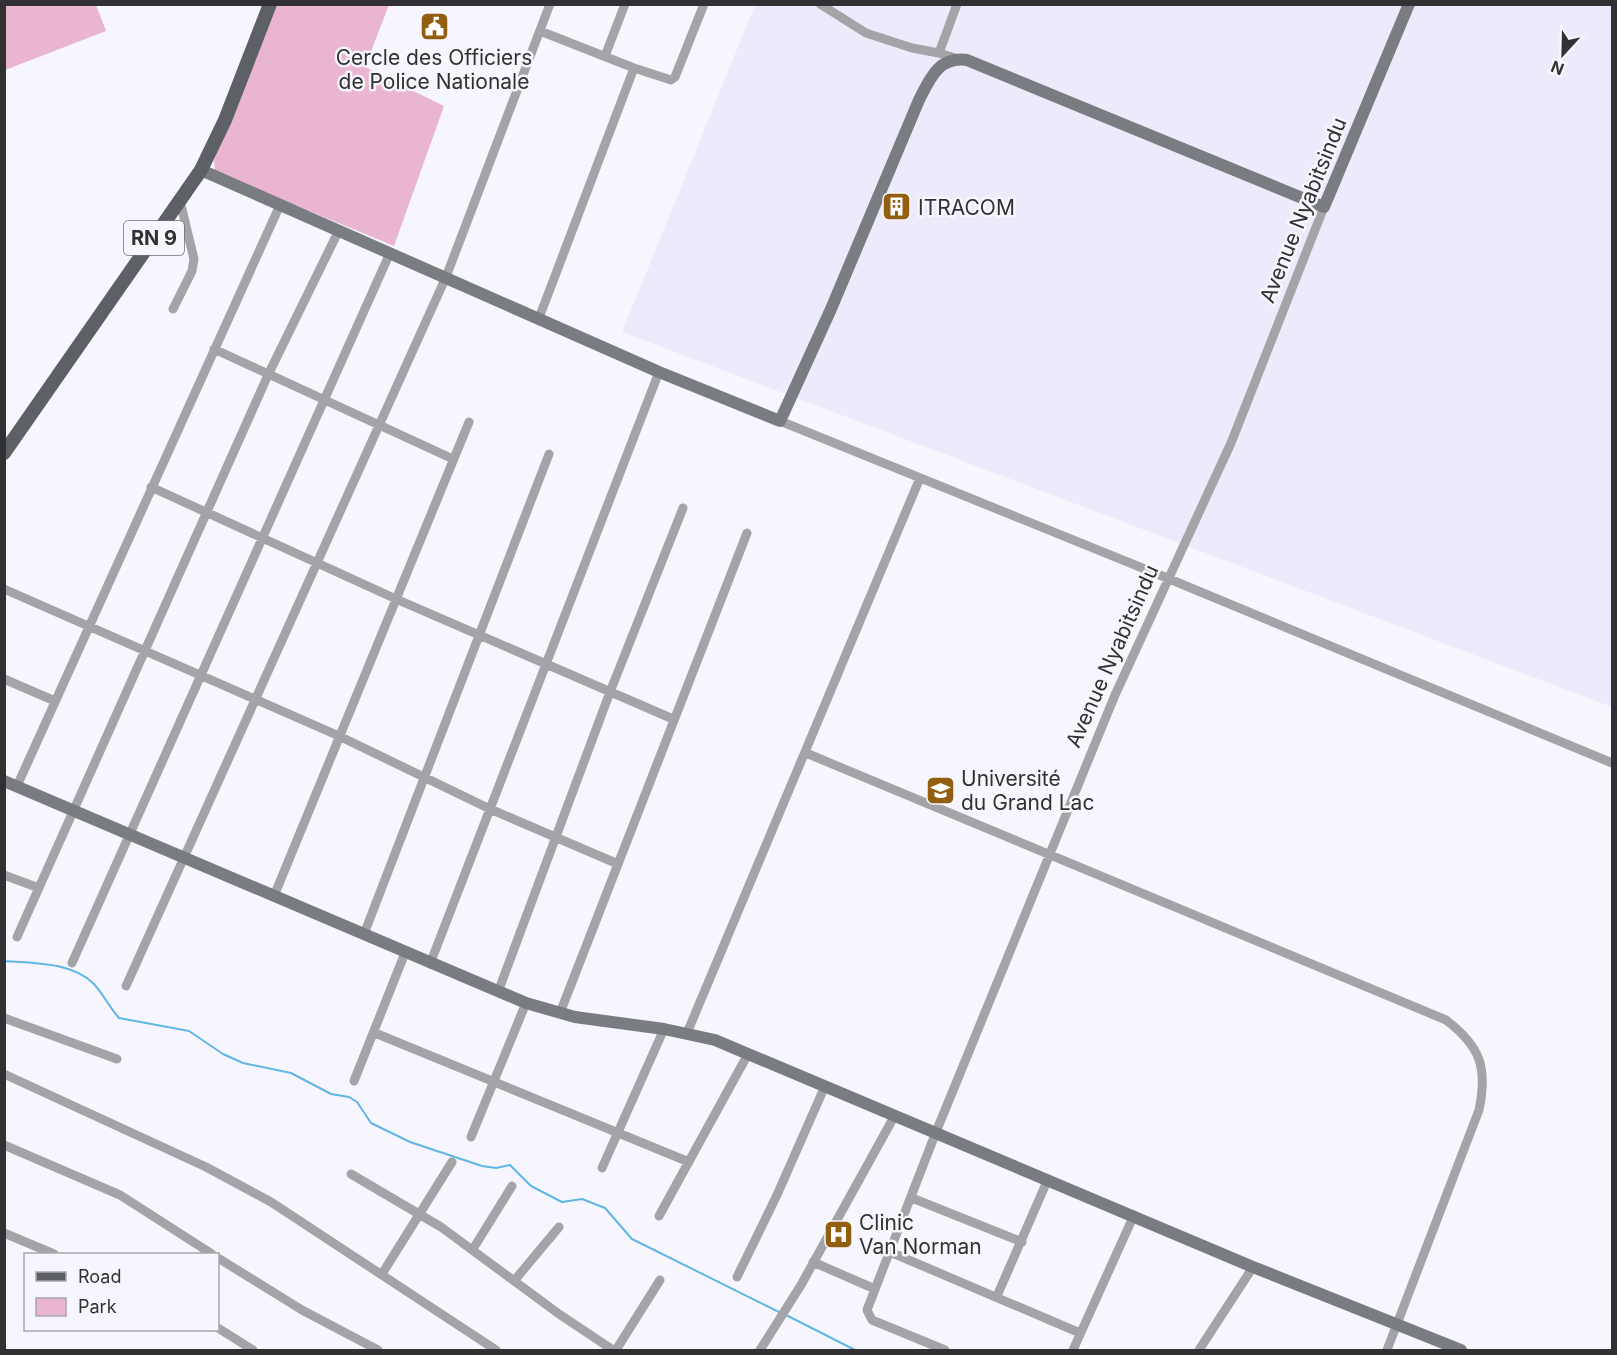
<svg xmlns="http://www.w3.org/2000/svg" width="1617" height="1355" font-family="Inter,sans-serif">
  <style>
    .built { fill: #edebfb }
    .green { fill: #e9b5cf }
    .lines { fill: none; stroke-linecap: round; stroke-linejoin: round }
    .stream { stroke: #60b7e6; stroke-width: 2 }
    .street { stroke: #a2a4a7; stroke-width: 9 }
    .secondary { stroke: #797c80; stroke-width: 12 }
    .primary { stroke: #5d6065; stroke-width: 14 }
    .labels { text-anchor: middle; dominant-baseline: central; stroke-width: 5; stroke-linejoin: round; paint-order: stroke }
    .shield { fill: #f7f6fe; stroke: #6c6c71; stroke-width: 1.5 }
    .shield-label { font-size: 20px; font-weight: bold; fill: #313134 }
    .poi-label { font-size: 21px; fill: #313134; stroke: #f7f6fe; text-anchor: start }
    .street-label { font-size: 21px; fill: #313134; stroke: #f7f6fe }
  </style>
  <rect width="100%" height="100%" fill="#f7f6fe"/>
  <path class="built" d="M755,5H1612V707L622,332Z"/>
  <path class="green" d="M5,4L96,5L106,31L5,70Z
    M271,5H389L365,67L444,106L394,246L215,172L214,160Z"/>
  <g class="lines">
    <path class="stream" d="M4,961C33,963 73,962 94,984C103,994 110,1008 119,1018L189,1031L223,1054L243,1063L291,1073L331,1094L349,1097L357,1102L371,1123L410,1142L482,1166L496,1168L510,1165L531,1186L562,1202L582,1199L605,1208L632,1239L781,1313
      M786,1315L855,1350"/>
    <path class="street" d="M820,4L866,33L912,48L939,53
      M540,31L634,68
      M605,56L625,4
      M955,58L939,53L957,4
      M173,309L192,271L194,259L180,201
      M539,318L634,68L671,80L675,77L704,4
      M214,349L453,459
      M780,421L1167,578L1612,763
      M151,487L396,599L673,719
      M4,589L339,736L490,809L618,864
      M4,679L55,701
      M806,753L1446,1020C1480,1046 1488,1067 1479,1110L1387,1350
      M17,786L280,205
      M4,875L39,888
      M274,896L469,422
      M364,934L549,454
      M17,937L268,375L339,230
      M72,963L390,253
      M430,964L659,372
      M126,986L446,277L550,4
      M498,992L610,692L683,508
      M560,1013L747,533
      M4,1018L117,1059
      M375,1033L689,1162
      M687,1033L920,478
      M4,1074L206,1167L271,1202L496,1350
      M354,1081L405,953
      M471,1137L526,1003
      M4,1145L120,1195L212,1254
      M602,1168L664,1029
      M351,1174L441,1227L559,1314L613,1350
      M912,1198L1022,1242
      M659,1216L748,1054
      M4,1233L54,1254
      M473,1249L512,1186
      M890,1252L1080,1333
      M218,1258L302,1310L378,1350
      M813,1262L875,1289
      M382,1274L452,1162
      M737,1277L777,1195L825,1086
      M514,1281L559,1227
      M997,1296L1048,1179
      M218,1328L253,1350
      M616,1350L660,1280
      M760,1350L801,1285L895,1115
      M945,1350L872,1320L867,1310L936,1132L1115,695L1231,443L1324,207
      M1073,1350L1134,1215
      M1199,1350L1253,1267"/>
    <path class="secondary" d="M201,170L659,372L780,421L831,309L919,100C930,78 939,56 967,60L1324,207L1409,4
      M4,781L526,1003L575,1017L664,1029L715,1040L1253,1267L1461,1350"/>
    <path class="primary" d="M4,453L201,170L225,120L270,4"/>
  </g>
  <defs>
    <symbol id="civic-square" viewBox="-11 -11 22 22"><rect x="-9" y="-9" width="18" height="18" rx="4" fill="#925f11" stroke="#f7f6fe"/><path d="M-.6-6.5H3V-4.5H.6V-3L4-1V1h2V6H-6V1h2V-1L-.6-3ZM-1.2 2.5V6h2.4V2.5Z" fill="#fff"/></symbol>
    <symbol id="building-square" viewBox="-11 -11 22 22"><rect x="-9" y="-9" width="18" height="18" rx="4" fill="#925f11" stroke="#f7f6fe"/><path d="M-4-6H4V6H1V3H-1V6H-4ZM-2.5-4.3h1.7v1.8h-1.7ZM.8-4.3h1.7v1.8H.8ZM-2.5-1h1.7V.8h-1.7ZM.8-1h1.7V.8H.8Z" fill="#fff"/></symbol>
    <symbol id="university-square" viewBox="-11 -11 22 22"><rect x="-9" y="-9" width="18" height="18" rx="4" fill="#925f11" stroke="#f7f6fe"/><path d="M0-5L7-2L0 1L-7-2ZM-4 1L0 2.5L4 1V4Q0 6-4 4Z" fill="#fff"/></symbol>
    <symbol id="hospital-square" viewBox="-11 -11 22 22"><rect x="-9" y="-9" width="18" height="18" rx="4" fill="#925f11" stroke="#f7f6fe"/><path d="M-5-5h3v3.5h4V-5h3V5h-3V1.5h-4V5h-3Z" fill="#fff"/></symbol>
  </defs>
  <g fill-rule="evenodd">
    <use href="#civic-square" x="418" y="10" width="33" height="33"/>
    <use href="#building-square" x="880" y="190" width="33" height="33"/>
    <use href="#university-square" x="924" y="774" width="33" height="33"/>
    <use href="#hospital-square" x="822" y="1218" width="33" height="33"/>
  </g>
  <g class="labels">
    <rect class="shield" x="124" y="221" width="60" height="34" rx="4.5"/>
    <g class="shield-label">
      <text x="154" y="238">RN 9</text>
    </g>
    <g class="poi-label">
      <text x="434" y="57" text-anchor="middle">Cercle des Officiers<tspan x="434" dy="24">de Police Nationale</tspan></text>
      <text x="918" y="207">ITRACOM</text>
      <text x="961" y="778">Université<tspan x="961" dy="24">du Grand Lac</tspan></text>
      <text x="859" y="1222">Clinic<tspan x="859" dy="24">Van Norman</tspan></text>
    </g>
    <g class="street-label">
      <text transform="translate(1303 210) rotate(-68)">Avenue Nyabitsindu</text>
      <text transform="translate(1112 656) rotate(-66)">Avenue Nyabitsindu</text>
    </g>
  </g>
  <rect width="1617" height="1355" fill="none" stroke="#313134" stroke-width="12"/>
  <rect x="24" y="1253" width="195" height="78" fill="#f7f6fe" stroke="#a8a7ad" stroke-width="1.5"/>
  <rect x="36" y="1272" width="30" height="9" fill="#5d6065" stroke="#a8a7ad" stroke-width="1.5"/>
  <text x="78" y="1283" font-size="18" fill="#313134">Road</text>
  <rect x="36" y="1298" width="30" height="18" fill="#e9b5cf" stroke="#a8a7ad" stroke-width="1.5"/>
  <text x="78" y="1313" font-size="18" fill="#313134">Park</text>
  <g transform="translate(1563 54) rotate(202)" stroke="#f7f6fe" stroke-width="4.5" paint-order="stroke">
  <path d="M0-4.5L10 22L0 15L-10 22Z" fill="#313134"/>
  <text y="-9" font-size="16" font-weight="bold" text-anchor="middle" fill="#313134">N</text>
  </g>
</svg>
